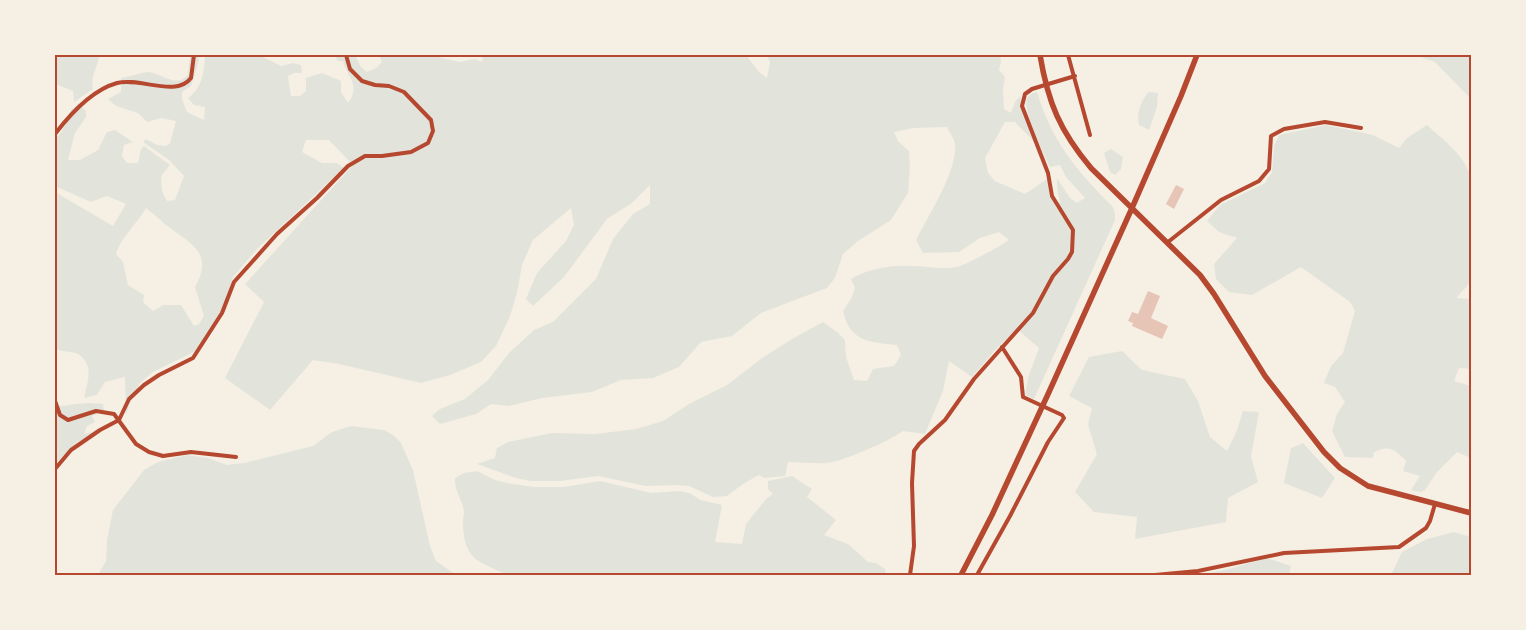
<svg xmlns="http://www.w3.org/2000/svg" width="1526" height="630" font-family="Overpass,sans-serif">
  <style>
    .green { fill: #e2e4dc; fill-rule: evenodd }
    .building { fill: #e6c5b7 }
    .lines { fill: none; stroke-linecap: round; stroke-linejoin: round }
    .minor { stroke: #b5482f; stroke-width: 4 }
    .secondary { stroke: #b5482f; stroke-width: 5.5 }
    .neatline { fill: none; stroke: #b5482f; stroke-width: 2 }
  </style>
  <rect width="100%" height="100%" fill="#f6efe4"/>
  <path class="green" d="M55,55H99C98,69 90,74 93,89L74,102L73,91L55,84Z
    M190,55H199L198,64L191,86L182,92V99L187,112L204,120L205,107L194,105L188,98C203,87 204,72 205,55H259L281,66L293,63L301,65L302,73H294L288,76L291,96H300L306,91V78L322,73L341,81V92L348,103C361,85 348,79 343,61H338L334,55H348L349,57H356L361,67L367,72L376,68L382,62L379,55H441V58L460,62L474,59L482,62L483,55H746L759,72L767,78L770,62L767,55H1000L1001,62L999,70L1005,77L1003,89L1004,109L1011,113L1015,102L1020,96L1027,123L1036,144L1015,122H1005L985,158L988,173L995,181L1025,194L1050,177L1055,204L1060,203L1057,188V178L1070,198L1077,203L1085,198L1066,177L1060,165L1050,167C1044,155 1022,109 1027,99C1029,94 1033,93 1037,92C1052,142 1077,171 1113,207L1115,214V220L1034,399L1025,395L1028,378L1039,348L1017,329L996,349L972,377L949,361L943,391L925,434L903,431C887,442 847,460 827,463C815,464 801,462 788,462L785,476L764,478L759,475L743,484L727,496L713,497L689,486L675,485L646,486L598,476L560,481H531L516,478L477,464L495,458L497,448L508,442L552,433L595,434L636,429L663,421L689,404L727,385L761,359L792,339L823,322L837,332L845,340L846,357L854,380L867,381L873,369L894,366L901,355L897,345C869,342 850,342 843,311L851,299L855,288L851,279C868,269 891,265 911,266C926,266 942,270 957,267C968,264 999,247 1009,240L999,232L980,238L959,252L923,253L916,240C928,216 957,172 955,145C955,139 949,132 947,127L913,128L894,132L898,141L909,151L910,167L908,193L891,220L858,241L843,254L835,278L827,288L761,313L732,336L701,342L679,367L653,378L621,380L592,392L542,398L509,406L491,404L476,414L440,424L432,416L440,409L465,399L488,380L510,352L534,330L553,322L596,279L613,239L633,214L650,204V185L632,203L607,219L564,277L533,306L526,299L537,273L566,241L574,225L571,208L533,240L522,265L517,293L510,316L496,346L481,362L450,375L421,383L339,364L313,360L270,410L225,378L264,302L245,284L353,165L329,140H306L302,152L322,163H337L344,168L258,248L233,277L224,307L196,351L153,372L140,383L130,403L126,414L125,377L105,382L97,395L84,398C87,384 95,364 78,354C72,351 62,352 55,349V192L113,226L126,204L107,196L91,202L55,186V140L62,131L71,110L78,104L86,111V117L75,133L68,160H80L98,150L107,132L115,130L133,142L124,145L122,156L127,163H138L141,149L144,146L170,165L161,176L162,191L167,201L175,200L184,176L169,160L143,142L146,139L157,145L166,146L170,143L176,121L161,118L147,122L138,113L116,106L108,99L121,92V78C128,77 143,72 149,72C163,74 176,88 188,75ZM146,208C154,214 162,222 170,228C194,245 213,255 195,287L204,316L199,324L194,326L181,305H163L153,311L143,302L144,295L128,285L123,262L116,254C121,237 137,224 146,208Z
    M1415,55H1471V99L1435,62Z
    M1149,92L1158,93L1157,107L1149,130L1139,125C1136,114 1141,100 1149,92Z
    M1326,125L1373,135L1399,148L1407,138L1427,125C1443,140 1469,158 1471,181C1472,189 1470,197 1469,205L1471,206V282L1456,298L1471,299V369L1459,368L1454,381L1471,386V458L1457,452L1437,472L1425,490L1421,492L1411,490L1420,476L1403,471L1406,461C1394,449 1390,445 1374,452L1373,458L1345,457L1332,431L1337,414L1345,402L1335,387L1324,383L1331,366L1343,353L1355,311L1350,302L1301,267L1252,295L1229,292L1216,279L1214,264L1237,238L1219,232L1207,221L1220,205L1265,183L1272,172L1274,146L1279,135Z
    M1111,149L1123,157L1121,169L1115,175L1110,172L1104,153Z
    M1122,351L1142,370L1185,379L1198,401L1210,437L1227,451L1236,433L1243,411L1259,412L1251,456L1258,482L1228,498L1226,522L1135,539L1137,517L1094,512L1075,492L1097,454L1088,425L1092,408L1069,396L1089,357Z
    M89,403L103,404L104,410L92,416L95,422L87,426L84,434C95,433 103,425 113,421L106,429L77,442L55,464V406C59,407 81,403 89,403Z
    M351,426L384,430L393,435L401,443L413,470L430,546L436,561L456,575H98L106,561L107,540L113,510L144,470L158,462L187,455L208,458L227,465L244,463L313,446L332,432Z
    M1303,443L1335,478L1322,498L1284,483L1291,448Z
    M477,471L495,480L507,483L534,487H564L600,481L651,493L679,491L689,493L701,500L722,505L715,542L742,544L746,524L766,499L773,494L768,489V481L792,476L812,489L807,497L836,520L824,535L848,544L868,562L876,563L885,569L886,575L506,574C479,562 465,560 463,527C462,522 464,516 464,511C462,500 454,490 455,478L464,473Z
    M1454,532L1471,537V575H1391L1402,552L1427,539Z
    M1267,558L1291,566L1289,575H1197L1225,570Z"/>
  <path class="building" d="M1176,185L1184,189L1174,209L1166,204Z
    M1148,291L1160,296L1151,318L1168,326L1162,339L1132,326L1133,323L1128,321L1132,312L1138,314Z"/>
  <g class="lines">
    <path class="minor" d="M1068,55L1090,135
      M55,134C71,113 92,90 117,83C140,77 176,98 191,78L194,55
      M1168,242L1221,200L1259,181L1269,169L1271,136L1284,129L1325,122L1361,128
      M55,401L60,415L68,420L96,411L114,414L136,444L149,452L163,456L191,452L236,457
      M55,469L71,450L100,430L119,420L129,399L144,385L159,375L193,358L222,313L234,282L277,234L317,198L348,166L365,156H382L411,152L428,143L433,131L431,120L404,92L389,86L375,85L362,81L350,69L346,55
      M910,575L914,546L912,483L914,451L919,444L945,420L974,379L1033,313L1053,276L1068,259L1072,252L1073,230L1052,196L1048,173L1022,106L1025,94L1032,89L1045,85L1075,76
      M977,575L1010,516L1048,442L1064,418L1062,415L1023,397L1021,377L1002,347
      M1155,575L1198,571L1284,553L1399,547L1426,528L1430,521L1435,504"/>
    <path class="secondary" d="M1040,55C1048,103 1060,131 1091,168L1200,275L1214,294L1265,376L1324,452L1340,468L1368,486L1471,513
      M961,575L992,515L1049,392L1132,208L1181,96L1197,55"/>
  </g>
  <rect width="1526" height="630" fill="none" stroke="#f6efe4" stroke-width="112"/>
  <rect x="56" y="56" width="1414" height="518" class="neatline"/>
</svg>
